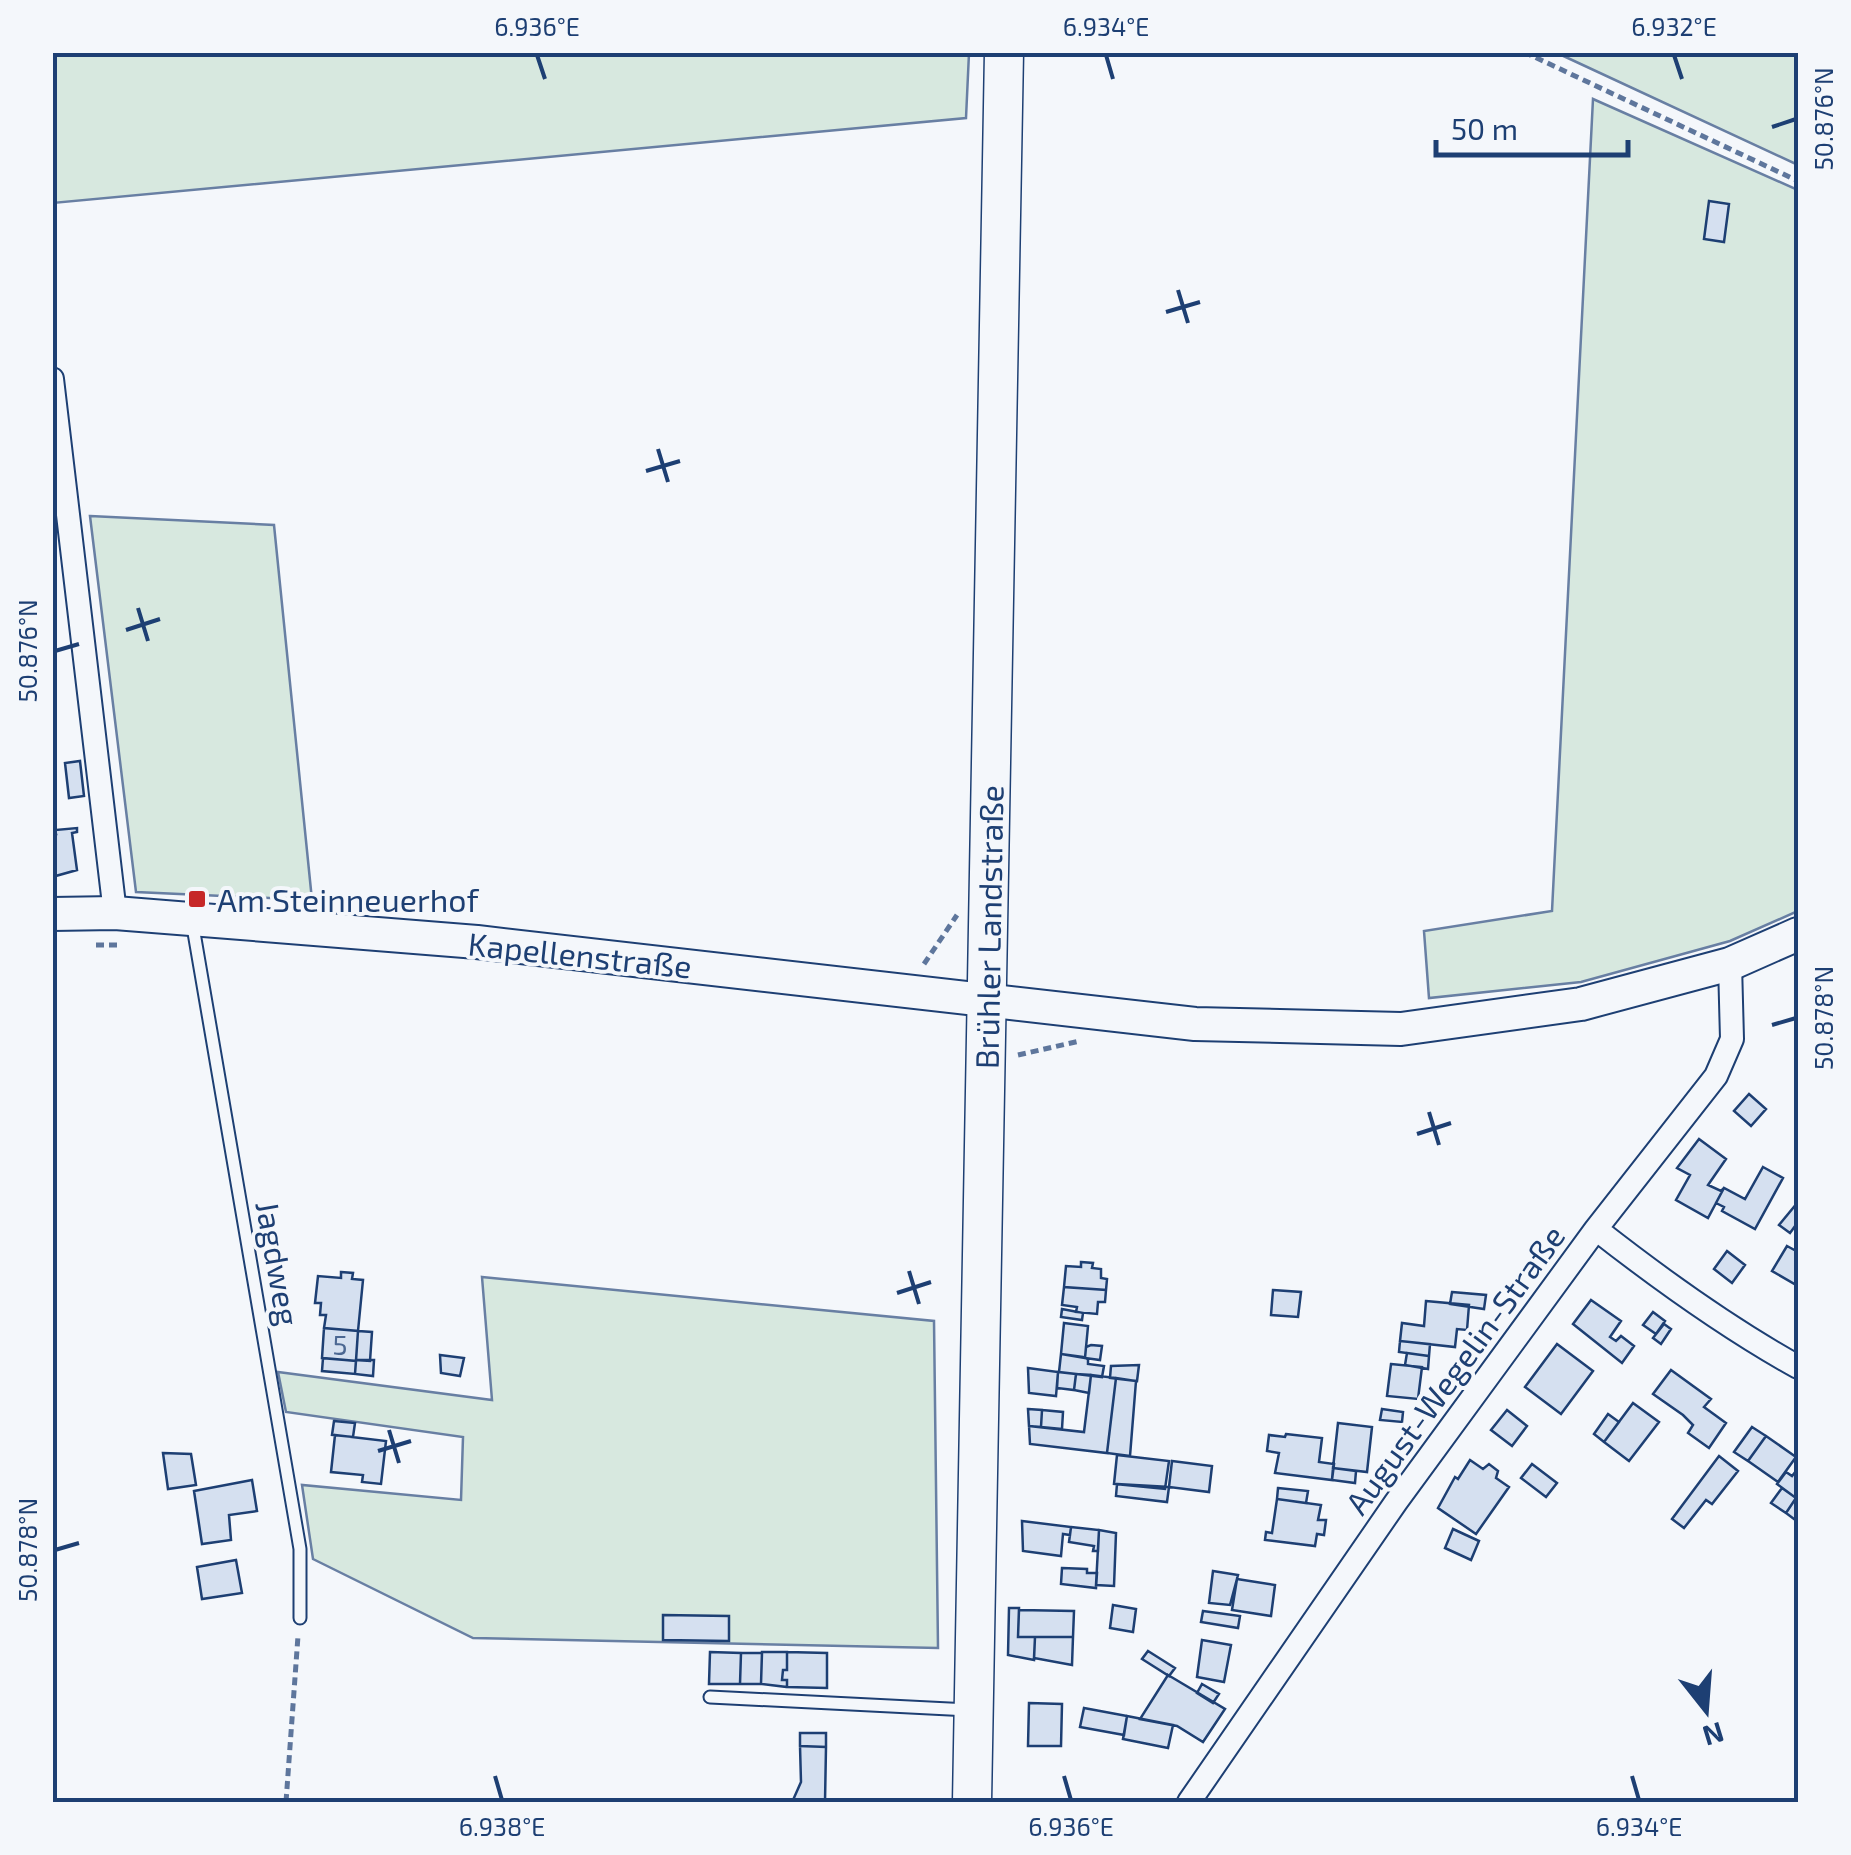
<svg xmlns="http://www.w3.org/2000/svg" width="1851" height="1855" font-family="'Exo 2',sans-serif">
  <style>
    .green { fill: #d7e8df; stroke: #687fa3; stroke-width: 2.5 }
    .building { fill: #d5e0f0; stroke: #1d3f73; stroke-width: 2.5 }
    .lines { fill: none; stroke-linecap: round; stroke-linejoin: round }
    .service-casing { stroke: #1d3f73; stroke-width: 15 }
    .minor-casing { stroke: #1d3f73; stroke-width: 26 }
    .secondary-casing { stroke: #1d3f73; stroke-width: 36 }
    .primary-casing { stroke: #1d3f73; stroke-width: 41 }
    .path { stroke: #5e769c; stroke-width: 5; stroke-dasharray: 8 5; stroke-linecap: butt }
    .service { stroke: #f4f7fb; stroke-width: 11 }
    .minor { stroke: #f4f7fb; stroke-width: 22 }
    .secondary { stroke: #f4f7fb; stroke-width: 32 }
    .primary { stroke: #f4f7fb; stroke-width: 38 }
    .ticks { fill: none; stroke: #1d3f73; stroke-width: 4 }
    .poi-dot { fill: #c62828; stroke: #f4f7fb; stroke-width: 4 }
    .labels { text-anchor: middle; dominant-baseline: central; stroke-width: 8; stroke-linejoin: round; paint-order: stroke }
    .number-label { font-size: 28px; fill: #4b6792 }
    .poi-label { font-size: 32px; fill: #1d3f73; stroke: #f4f7fb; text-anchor: start }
    .street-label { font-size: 32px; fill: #1d3f73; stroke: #f4f7fb }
    .neatline { fill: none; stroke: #1d3f73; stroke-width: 4 }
    .ticks-label { font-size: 25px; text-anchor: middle; fill: #1d3f73 }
  </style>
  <rect width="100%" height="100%" fill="#f4f7fb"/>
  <path class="green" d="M90,52L969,53L966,118L53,203V56Z
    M1557,53H1798V165Z
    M1593,99L1798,190V911L1730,941L1581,982L1429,998L1424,931L1552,911Z
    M90,516L274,525L312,900L136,892Z
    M482,1277L934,1321L938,1648L473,1638L313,1559L302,1485L461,1500L463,1437L286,1412L278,1372L492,1400Z"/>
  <path class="building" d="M1709,201L1729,204L1724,242L1704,239Z
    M80,761L84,796L69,798L65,763Z
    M77,828V832L72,833L77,870L52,877V834H56L55,830Z
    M1749,1094L1766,1109L1751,1126L1734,1111Z
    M1699,1139L1726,1159L1708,1185L1721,1191L1724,1188L1708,1218L1676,1200L1690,1175L1677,1168Z
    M1763,1167L1783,1178L1755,1229L1722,1211L1724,1207L1716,1203L1724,1188L1745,1199Z
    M1798,1202V1222L1790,1233L1779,1225Z
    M1787,1246L1798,1252V1286L1772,1271Z
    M1727,1251L1745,1265L1732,1283L1714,1269Z
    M1081,1262L1093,1263L1092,1268L1101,1269V1278L1107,1279L1106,1290L1064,1287L1066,1266L1081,1267Z
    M341,1272L353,1273L352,1279L363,1280L358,1331L324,1328L326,1315H320L321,1303H315L318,1276L341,1278Z
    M1064,1287L1106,1290L1105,1302H1098L1097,1314L1076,1312L1077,1307L1062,1305Z
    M1273,1290L1301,1292L1298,1317L1271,1315Z
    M1452,1292L1486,1295L1484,1309L1450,1304Z
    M1591,1300L1621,1321L1610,1337L1616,1341L1621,1336L1634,1346L1622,1363L1573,1324Z
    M1426,1301L1469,1305L1467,1330L1457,1329L1455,1347L1400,1341L1402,1323L1424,1326Z
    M1062,1309L1083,1313L1082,1320L1061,1317Z
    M1653,1312L1665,1321L1656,1334L1643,1325Z
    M1064,1323L1088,1326L1085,1358L1061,1354Z
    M1664,1324L1671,1329L1661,1344L1653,1338Z
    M324,1328L358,1331L356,1361L322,1358Z
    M358,1331L372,1332L370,1361L356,1360Z
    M1400,1341L1430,1344L1429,1356L1399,1352Z
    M1557,1344L1593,1371L1561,1414L1525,1387Z
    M1091,1345L1102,1346L1100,1360L1085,1358L1086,1347Z
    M1407,1353L1429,1356L1428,1369L1405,1365Z
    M1061,1354L1083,1357L1088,1359V1364L1104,1366L1102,1377L1059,1372Z
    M440,1355L464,1358L460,1376L441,1373Z
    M323,1358L356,1361L355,1374L322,1371Z
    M356,1360H374L373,1376L355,1374Z
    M1391,1364L1422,1367L1418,1399L1387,1396Z
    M1139,1365L1137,1381L1110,1378L1111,1366Z
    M1028,1368L1058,1372L1056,1396L1029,1393Z
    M1671,1370L1711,1399L1704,1407L1726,1423L1709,1448L1688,1433L1693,1425L1683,1415L1653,1394Z
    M1058,1372L1076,1374L1074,1390L1057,1388Z
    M1076,1374L1091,1375L1089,1393L1074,1390Z
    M1091,1375L1116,1378L1107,1453L1030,1444L1029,1426L1084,1432Z
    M1116,1378L1136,1381L1130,1456L1107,1453Z
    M1633,1403L1659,1422L1629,1461L1604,1442Z
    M1028,1409L1042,1410L1041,1427L1029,1426Z
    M1382,1409L1403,1412L1402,1422L1380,1420Z
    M1042,1410L1063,1412L1062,1429L1041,1427Z
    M1507,1410L1527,1426L1512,1446L1491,1430Z
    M1608,1414L1619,1422L1604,1442L1594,1434Z
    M334,1421L355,1423L353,1437L332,1435Z
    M1338,1423L1372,1427L1367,1472L1333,1468Z
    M1752,1427L1766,1436L1748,1461L1734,1452Z
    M1286,1434L1322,1438L1319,1462L1334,1464L1332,1480L1275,1473L1279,1453L1267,1451L1269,1435L1285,1437Z
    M335,1435L386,1441L381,1484L362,1482L363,1475L331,1472Z
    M1766,1436L1796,1457L1778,1482L1748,1461Z
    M163,1453L191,1454L196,1485L168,1489Z
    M1117,1455L1169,1461L1165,1489L1114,1484Z
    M1719,1456L1738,1471L1712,1504L1706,1500L1684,1528L1672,1519Z
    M1470,1460L1483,1469L1489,1464L1498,1471L1496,1478L1509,1487L1476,1534L1438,1508L1455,1477L1458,1479Z
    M1172,1461L1212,1466L1209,1492L1169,1487Z
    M1532,1464L1557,1483L1546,1497L1521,1478Z
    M1333,1468L1356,1471L1355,1483L1332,1480Z
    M1796,1471L1798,1472V1522L1786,1513L1796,1498L1777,1484L1786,1472L1792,1476Z
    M252,1480L257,1511L229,1515L231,1540L202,1544L194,1491Z
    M1117,1484L1169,1487L1167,1502L1116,1496Z
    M1278,1488L1308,1491L1306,1503L1277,1499Z
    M1782,1488L1796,1498L1786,1513L1771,1503Z
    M1277,1499L1321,1505L1318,1520H1326L1324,1535L1317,1534L1315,1546L1265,1540L1266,1532L1272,1533Z
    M1022,1521L1071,1527L1070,1535L1063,1534L1061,1556L1023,1551Z
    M1071,1527L1099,1530L1098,1551H1093L1094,1546L1069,1542Z
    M1453,1529L1479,1541L1471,1560L1445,1548Z
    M1099,1530L1116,1533L1114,1586L1096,1585Z
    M236,1560L242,1593L202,1599L197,1567Z
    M1062,1568L1087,1569V1573H1097L1096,1588L1061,1584Z
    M1213,1571L1238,1575L1230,1605L1209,1603Z
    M1237,1579L1275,1585L1271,1616L1232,1610Z
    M1113,1605L1136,1609L1133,1632L1110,1628Z
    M1009,1608H1019L1018,1637H1035L1034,1660L1008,1655Z
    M1019,1610L1074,1611L1073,1637H1018Z
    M1203,1611L1240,1616L1238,1628L1201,1622Z
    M663,1615L729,1616V1641L663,1640Z
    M1035,1637H1073L1072,1665L1034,1658Z
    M1202,1640L1231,1645L1224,1682L1197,1677Z
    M1148,1651L1175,1668L1169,1676L1142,1659Z
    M710,1652L741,1653L740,1684H709Z
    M762,1652H787V1670H783L782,1680H787V1687L761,1684Z
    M787,1652L827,1653V1688L787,1687V1680H782L783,1670H787Z
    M741,1653H762L761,1684H740Z
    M1168,1675L1225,1709L1203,1742L1177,1726L1140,1719Z
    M1202,1684L1219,1694L1213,1703L1197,1693Z
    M1029,1703L1062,1704L1061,1746H1028Z
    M1084,1708L1127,1716L1124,1735L1080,1727Z
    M1127,1716L1173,1725L1168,1748L1123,1739Z
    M800,1733H826V1747L800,1746Z
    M800,1746L826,1747L825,1802L793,1800L801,1782Z"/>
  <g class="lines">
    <defs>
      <path id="service" d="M192,921L300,1549V1618
        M710,1697L969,1710"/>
      <path id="minor" d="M52,379L115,913
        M1596,1229C1661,1280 1726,1327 1798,1367
        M1189,1802L1396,1502L1596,1229L1716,1076L1732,1039L1730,964"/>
      <path id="secondary" d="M52,914L115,913L477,942L1195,1024L1401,1029L1581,1004L1730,964L1798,934"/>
      <path id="primary" d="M972,1802L1004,52"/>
    </defs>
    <use href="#service" class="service-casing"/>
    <use href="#minor" class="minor-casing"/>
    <use href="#secondary" class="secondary-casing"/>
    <use href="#primary" class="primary-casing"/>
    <path class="path" d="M1524,52L1798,181
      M96,945H120
      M924,964L957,915
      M1018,1055L1080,1041
      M286,1802L298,1636"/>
    <use href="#service" class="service"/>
    <use href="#minor" class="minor"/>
    <use href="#secondary" class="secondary"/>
    <use href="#primary" class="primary"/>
  </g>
  <path class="ticks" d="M537,55L545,79M1106,55L1113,79M1674,55L1682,79M1772,127L1796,119M1178,290L1188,323M1166,312L1200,302M658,449L668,482M646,471L680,461M138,608L148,641M126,630L160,619M55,651L79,644M1772,1025L1796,1018M1429,1112L1439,1145M1417,1134L1451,1123M909,1271L919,1304M897,1293L931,1282M389,1430L399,1463M378,1451L411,1441M55,1550L79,1543M495,1776L502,1800M1064,1776L1071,1800M1632,1776L1639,1800"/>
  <rect class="poi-dot" x="187" y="889" width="20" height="20" rx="5"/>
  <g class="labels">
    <g class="number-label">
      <text x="340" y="1344">5</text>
    </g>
    <g class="poi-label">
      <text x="217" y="899">Am Steinneuerhof</text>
    </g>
    <g class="street-label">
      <text transform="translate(988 927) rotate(-89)">Brühler Landstraße</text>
      <text transform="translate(580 954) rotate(6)">Kapellenstraße</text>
      <text transform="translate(279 1263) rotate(80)">Jagdweg</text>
      <text transform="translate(1454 1369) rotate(-54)">August-Wegelin-Straße</text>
    </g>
  </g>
  <rect width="1851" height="1855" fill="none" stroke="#f4f7fb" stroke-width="110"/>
  <g transform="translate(1706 1710) rotate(163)" stroke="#f4f7fb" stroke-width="8" paint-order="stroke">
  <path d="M0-8L18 38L0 25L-18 38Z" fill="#1d3f73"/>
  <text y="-15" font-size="28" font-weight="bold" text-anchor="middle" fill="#1d3f73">N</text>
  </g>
  <path d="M1436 140v15h192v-15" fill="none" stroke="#1d3f73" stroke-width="5"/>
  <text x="1451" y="140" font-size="30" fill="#1d3f73" stroke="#f4f7fb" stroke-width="8" paint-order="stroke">50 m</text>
  <rect x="55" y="55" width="1741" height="1745" class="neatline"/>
  <g class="ticks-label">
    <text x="537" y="36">6.936°E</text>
    <text x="1106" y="36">6.934°E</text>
    <text x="1674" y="36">6.932°E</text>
    <text transform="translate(1824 119) rotate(-90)" y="9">50.876°N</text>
    <text transform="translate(28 651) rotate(-90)" y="9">50.876°N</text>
    <text transform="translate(1824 1018) rotate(-90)" y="9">50.878°N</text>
    <text transform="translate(28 1550) rotate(-90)" y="9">50.878°N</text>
    <text x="502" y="1836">6.938°E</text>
    <text x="1071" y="1836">6.936°E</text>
    <text x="1639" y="1836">6.934°E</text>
  </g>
</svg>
